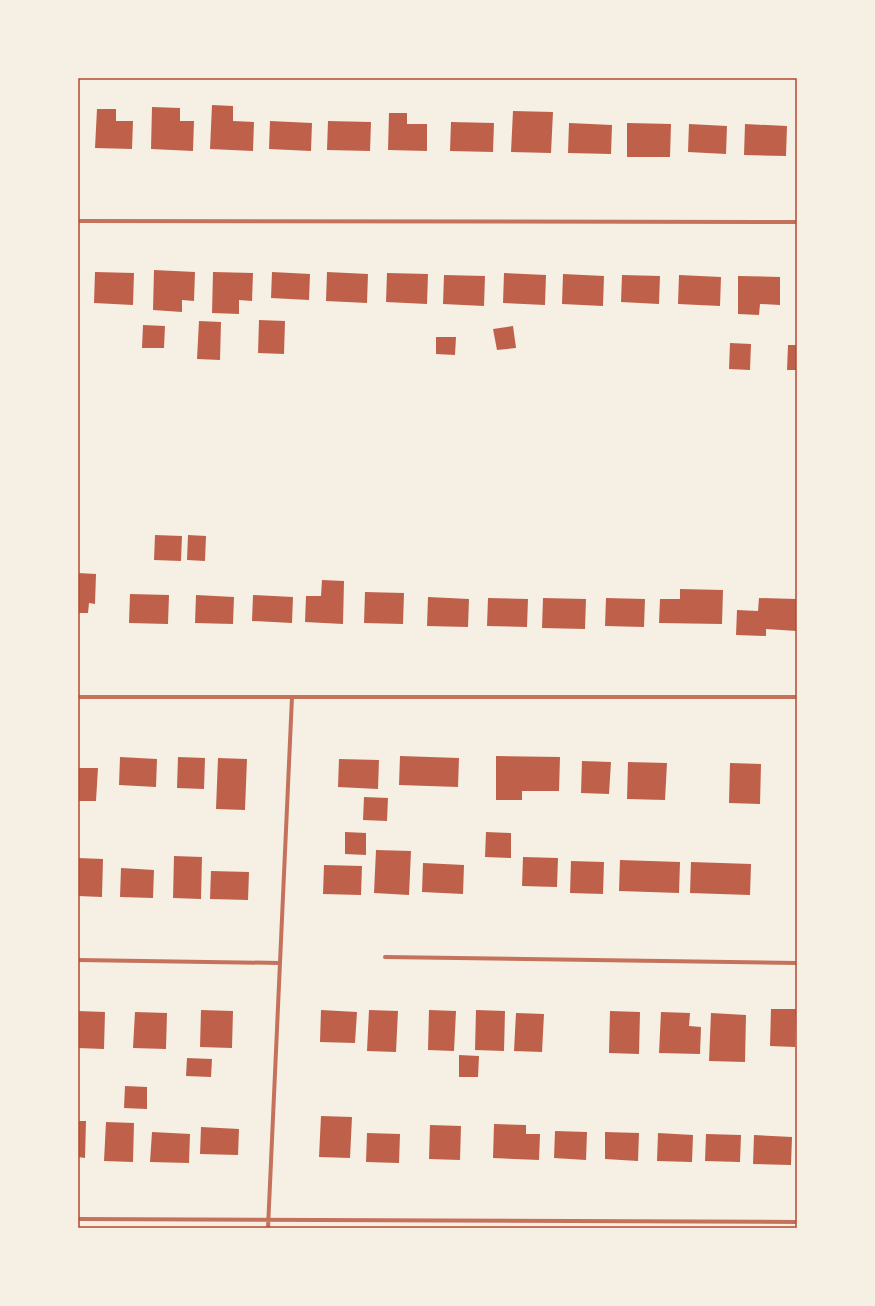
<svg xmlns="http://www.w3.org/2000/svg" width="875" height="1306" font-family="Signika,sans-serif">
  <style>
    .building { fill: #bf614a }
    .lines { fill: none; stroke-linecap: round; stroke-linejoin: round }
    .minor { stroke: #c5725c; stroke-width: 4 }
    .neatline { fill: none; stroke: #b5482f; stroke-width: 1.5 }
  </style>
  <rect width="100%" height="100%" fill="#f6efe4"/>
  <path class="building" d="M212,105L233,106V121L254,122L253,151L210,149Z
    M152,107L180,108V121H194L193,151L151,149Z
    M97,109H116V121H133L132,149L95,148Z
    M513,111L553,112L551,153L511,152Z
    M389,113H407V124H427V151L388,150Z
    M270,121L312,123L311,151L269,149Z
    M328,121L371,122L370,151L327,150Z
    M451,122L494,123L493,152L450,151Z
    M569,123L612,125L611,154L568,153Z
    M627,123L671,124L670,157H627Z
    M689,124L727,126L726,154L688,152Z
    M745,124L787,126L786,156L744,155Z
    M154,270L195,272L194,301L182,300V312L153,310Z
    M95,272L134,273L133,305L94,303Z
    M213,272L253,273L252,301L239,300V314L212,313Z
    M272,272L310,274L309,300L271,298Z
    M327,272L368,274L367,303L326,301Z
    M387,273L428,274L427,304L386,302Z
    M504,273L546,275L545,305L503,303Z
    M563,274L604,276L603,306L562,304Z
    M444,275L485,276L484,306L443,304Z
    M622,275L660,276L659,304L621,302Z
    M679,275L721,277L720,306L678,304Z
    M738,276L780,277V305L760,304L759,315L738,314Z
    M259,320L285,321L284,354L258,353Z
    M199,321L221,322L220,360L197,359Z
    M143,325L165,326L164,348H142Z
    M513,326L516,348L497,350L493,329Z
    M436,337H456L455,355L436,354Z
    M730,343L751,344L750,370L729,369Z
    M788,345H797V370H787Z
    M155,535L182,536L181,561L154,560Z
    M188,535L206,536L205,561L187,560Z
    M78,573L96,574L95,604L89,603L88,613H78Z
    M322,580L344,581L343,624L305,622L306,596H321Z
    M680,589L723,590L722,624L659,623L660,599H680Z
    M365,592L404,593L403,624L364,623Z
    M130,594L169,595L168,624L129,623Z
    M196,595L234,597L233,624L195,623Z
    M253,595L293,597L292,623L252,621Z
    M428,597L469,599L468,627L427,626Z
    M488,598L528,599L527,627L487,626Z
    M543,598L586,599L585,629L542,628Z
    M606,598L645,599L644,627L605,626Z
    M759,598L797,599V631L766,629V636L736,635L737,610L758,611Z
    M400,756L459,758L458,787L399,785Z
    M496,756L560,757L559,791H522V800H496Z
    M120,757L157,759L156,787L119,785Z
    M178,757L205,758L204,789L177,788Z
    M218,758L247,759L245,810L216,809Z
    M339,759L379,760L378,789L338,787Z
    M582,761L611,762L609,794L581,793Z
    M628,762L667,763L665,800L627,799Z
    M730,763L761,764L760,804L729,803Z
    M78,768H98L96,801H78Z
    M364,797L388,798L387,821L363,820Z
    M345,832L366,833V855L345,854Z
    M486,832L511,833V858L485,857Z
    M376,850L411,851L409,895L374,893Z
    M174,856L202,857L201,899L173,898Z
    M523,857L558,858L557,887L522,886Z
    M78,858L103,859L102,897L78,896Z
    M620,860L680,862L679,893L619,891Z
    M571,861L604,862L603,894L570,893Z
    M691,862L751,864L750,895L690,893Z
    M423,863L464,865L463,894L422,892Z
    M324,865L362,866L361,895L323,894Z
    M121,868L154,870L153,898L120,897Z
    M211,871L249,872L248,900L210,899Z
    M771,1009H796L795,1047L770,1046Z
    M201,1010L233,1011L232,1048L200,1047Z
    M321,1010L357,1012L355,1043L320,1042Z
    M369,1010L398,1011L396,1052L367,1051Z
    M429,1010L456,1011L454,1051L428,1050Z
    M476,1010L505,1011L504,1051L475,1050Z
    M78,1011L105,1012L104,1049L78,1048Z
    M610,1011L640,1012L639,1054L609,1053Z
    M135,1012L167,1013L166,1049L133,1048Z
    M661,1012L690,1013L689,1026L701,1027L700,1054L659,1053Z
    M516,1013L544,1014L542,1052L514,1051Z
    M711,1013L746,1015L745,1062L709,1061Z
    M459,1055L479,1056L478,1077H459Z
    M187,1058L212,1059L211,1077L186,1076Z
    M125,1086L147,1087V1109L124,1108Z
    M321,1116L352,1117L350,1158L319,1157Z
    M78,1121H86L85,1158L78,1157Z
    M106,1122L134,1123L133,1162L104,1161Z
    M494,1124L526,1125V1134H540L539,1160L493,1158Z
    M430,1125L461,1126L460,1160L429,1159Z
    M201,1127L239,1129L238,1155L200,1154Z
    M555,1131L587,1132L586,1160L554,1158Z
    M152,1132L190,1134L189,1163L150,1162Z
    M605,1132L639,1133L638,1161L605,1159Z
    M367,1133L400,1134L399,1163L366,1162Z
    M658,1133L693,1135L692,1162L657,1161Z
    M706,1134L741,1135L740,1162L705,1161Z
    M754,1135L792,1137L791,1165L753,1164Z"/>
  <g class="lines">
    <path class="minor" d="M78,221L797,222
      M78,697H797
      M385,957L797,963
      M78,960L280,963
      M78,1219L797,1222
      M268,1228L292,697"/>
  </g>
  <rect width="875" height="1306" fill="none" stroke="#f6efe4" stroke-width="158"/>
  <rect x="79" y="79" width="717" height="1148" class="neatline"/>
</svg>
